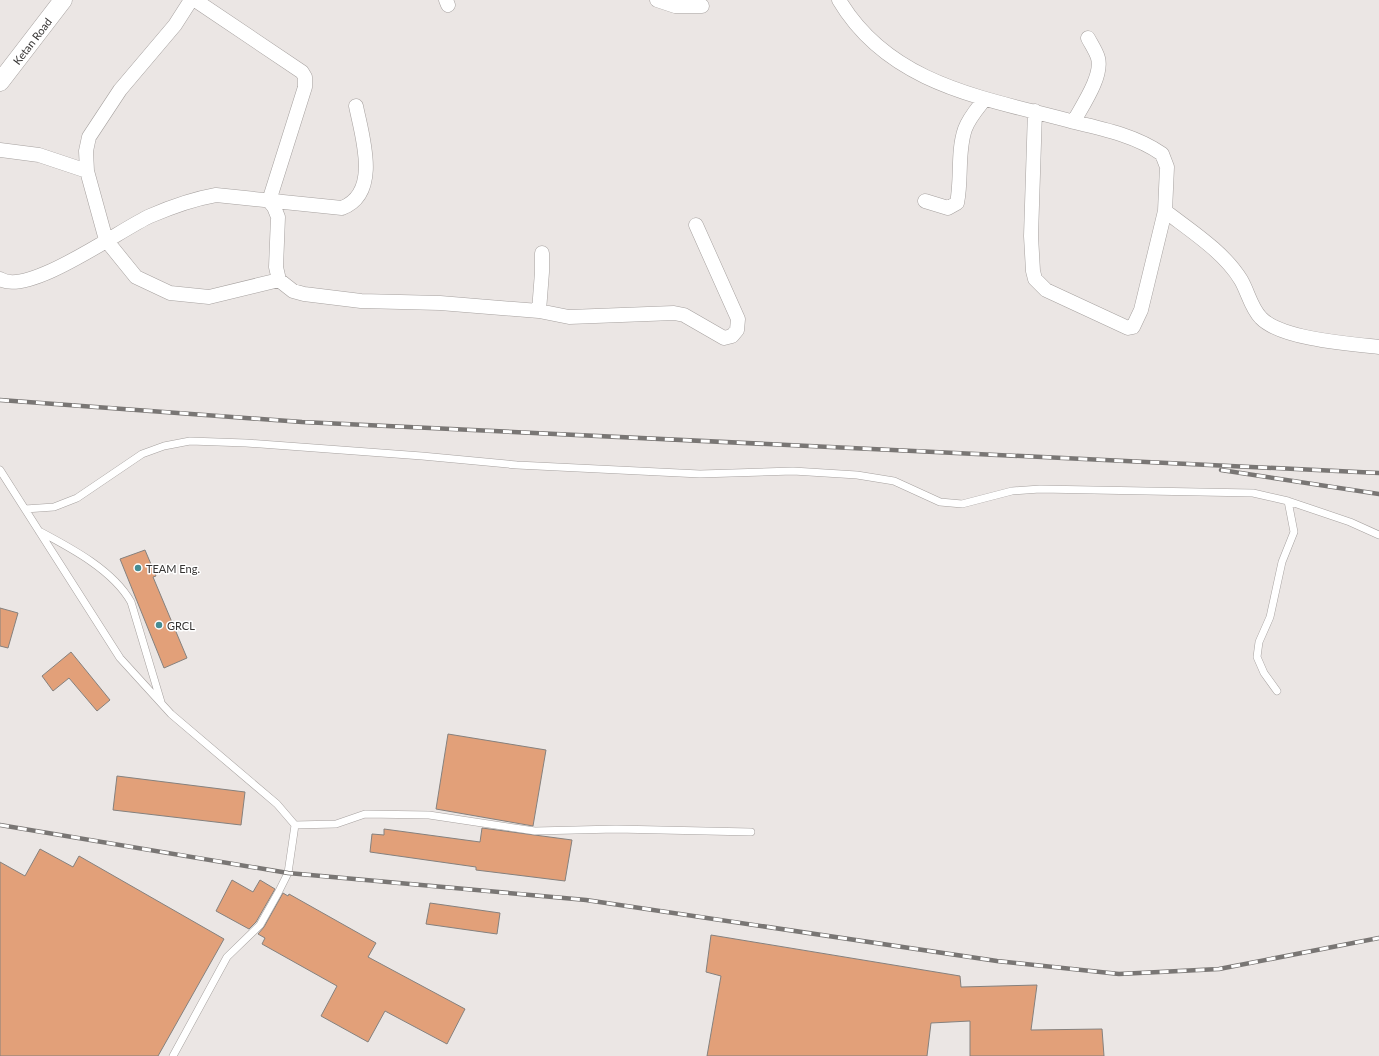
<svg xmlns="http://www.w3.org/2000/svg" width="1379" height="1056" font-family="Lato,sans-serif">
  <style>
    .building { fill: #e2a079; stroke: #85817e }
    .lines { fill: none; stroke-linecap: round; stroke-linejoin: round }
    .service-casing { stroke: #a6a19f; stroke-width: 8 }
    .minor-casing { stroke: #a6a19f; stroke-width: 15 }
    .tertiary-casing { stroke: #a6a19f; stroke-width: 19 }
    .service { stroke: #fff; stroke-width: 7 }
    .minor { stroke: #fff; stroke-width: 14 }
    .tertiary { stroke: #fff; stroke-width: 18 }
    .rail-casing { stroke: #797674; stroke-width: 4.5 }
    .rail { stroke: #fff; stroke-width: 3; stroke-dasharray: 9; stroke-linecap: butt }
    .poi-dot { fill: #458c93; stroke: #fff; stroke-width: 1.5 }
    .labels { text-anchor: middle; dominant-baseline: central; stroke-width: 3; stroke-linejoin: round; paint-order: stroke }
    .street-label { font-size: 11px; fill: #353332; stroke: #fff }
    .poi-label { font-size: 11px; fill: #353332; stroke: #fff; text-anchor: start }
  </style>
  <rect width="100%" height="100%" fill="#ebe6e4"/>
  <path class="building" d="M145,550L156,576L153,577L187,658L164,668L120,559Z
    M0,608L18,613L8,648L0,646Z
    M71,652L110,700L97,711L69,678L53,691L42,676Z
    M448,734L546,750L533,826L436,809Z
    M117,776L245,792L241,825L113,810Z
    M482,828L572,840L565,881L476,870V867L370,852L372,834L384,835V829L480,842Z
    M40,849L73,867L79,856L224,939L158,1056H0V862L25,876Z
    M232,880L253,892L260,880L275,889L256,922L249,929L216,911Z
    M283,893L288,896L289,894L376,943L368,957L465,1009L447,1044L385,1011L368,1042L321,1016L337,986L262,944L265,938L258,934L264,927Z
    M430,903L500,913L497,934L426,924Z
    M711,935L960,976L961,987L1037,985L1031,1030L1102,1029L1104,1056H970V1021L931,1023L927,1056H707L721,976L706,972Z"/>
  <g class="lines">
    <defs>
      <path id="service" d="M0,470L120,658L171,714L277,804L295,825L288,873L278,893L260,925L227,957L173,1056
        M25,509L54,507L77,498L142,454L164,446L190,441L246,443L422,456L517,465L700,474L793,471L857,475L894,481L940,502L962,504L1012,491L1040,489L1253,493L1288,501L1350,522L1379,535
        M39,531C71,548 113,570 131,602L161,702
        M1277,691L1264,673L1257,657L1259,642L1270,617L1282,562L1294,532L1288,501
        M295,825L336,824L365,814L429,815L535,831L616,829L751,832"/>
      <path id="minor" d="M191,0L175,25L120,90L89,137L86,151L87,171L106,240L136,277L170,293L209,297L279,280
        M195,0L302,72L305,77V87L269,201
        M446,0L448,5
        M657,0L675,6H702
        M839,0C890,86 986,98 1074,122C1104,129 1136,136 1162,154L1167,167L1165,211L1141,310L1133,327L1128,328L1046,290L1035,279L1033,271L1031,236L1035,111
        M1074,121C1082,106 1103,76 1098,58C1096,51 1091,44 1088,38
        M0,150L39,155L87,171
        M269,201L274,207L278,217L276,267L279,280L293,291L304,294L361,301L440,303L539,311L569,317L674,313L684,315L724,338L732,336L737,330L738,319L696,225
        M925,201L948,208L957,203C962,179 957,152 965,129C969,118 977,109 984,100
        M1165,211C1191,231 1224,252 1241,280C1248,292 1251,308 1261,318C1281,339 1351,344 1379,347
        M0,279C28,297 121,229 150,216C171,207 193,199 216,195L342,208C381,193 362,136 356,106
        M539,311L542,272V253"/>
      <g id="tertiary">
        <path id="s1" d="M0,82L63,0"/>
      </g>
    </defs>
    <use href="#service" class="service-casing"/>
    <use href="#minor" class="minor-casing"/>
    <use href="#tertiary" class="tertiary-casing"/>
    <use href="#service" class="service"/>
    <use href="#minor" class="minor"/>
    <use href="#tertiary" class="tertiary"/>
    <defs>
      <path id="rail" d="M0,400L302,422L1379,473
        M1221,470L1379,494
        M0,825L288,873L586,900L997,961L1119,974L1219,969L1379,938"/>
    </defs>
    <use href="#rail" class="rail-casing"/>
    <use href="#rail" class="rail"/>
  </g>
  <g class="poi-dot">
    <circle cx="138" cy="568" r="4"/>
    <circle cx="159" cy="625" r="4"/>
  </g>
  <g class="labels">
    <g class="street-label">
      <text stroke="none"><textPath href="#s1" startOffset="52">Ketan Road</textPath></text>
    </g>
    <g class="poi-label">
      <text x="146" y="568">TEAM Eng.</text>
      <text x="167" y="625">GRCL</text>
    </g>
  </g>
</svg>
